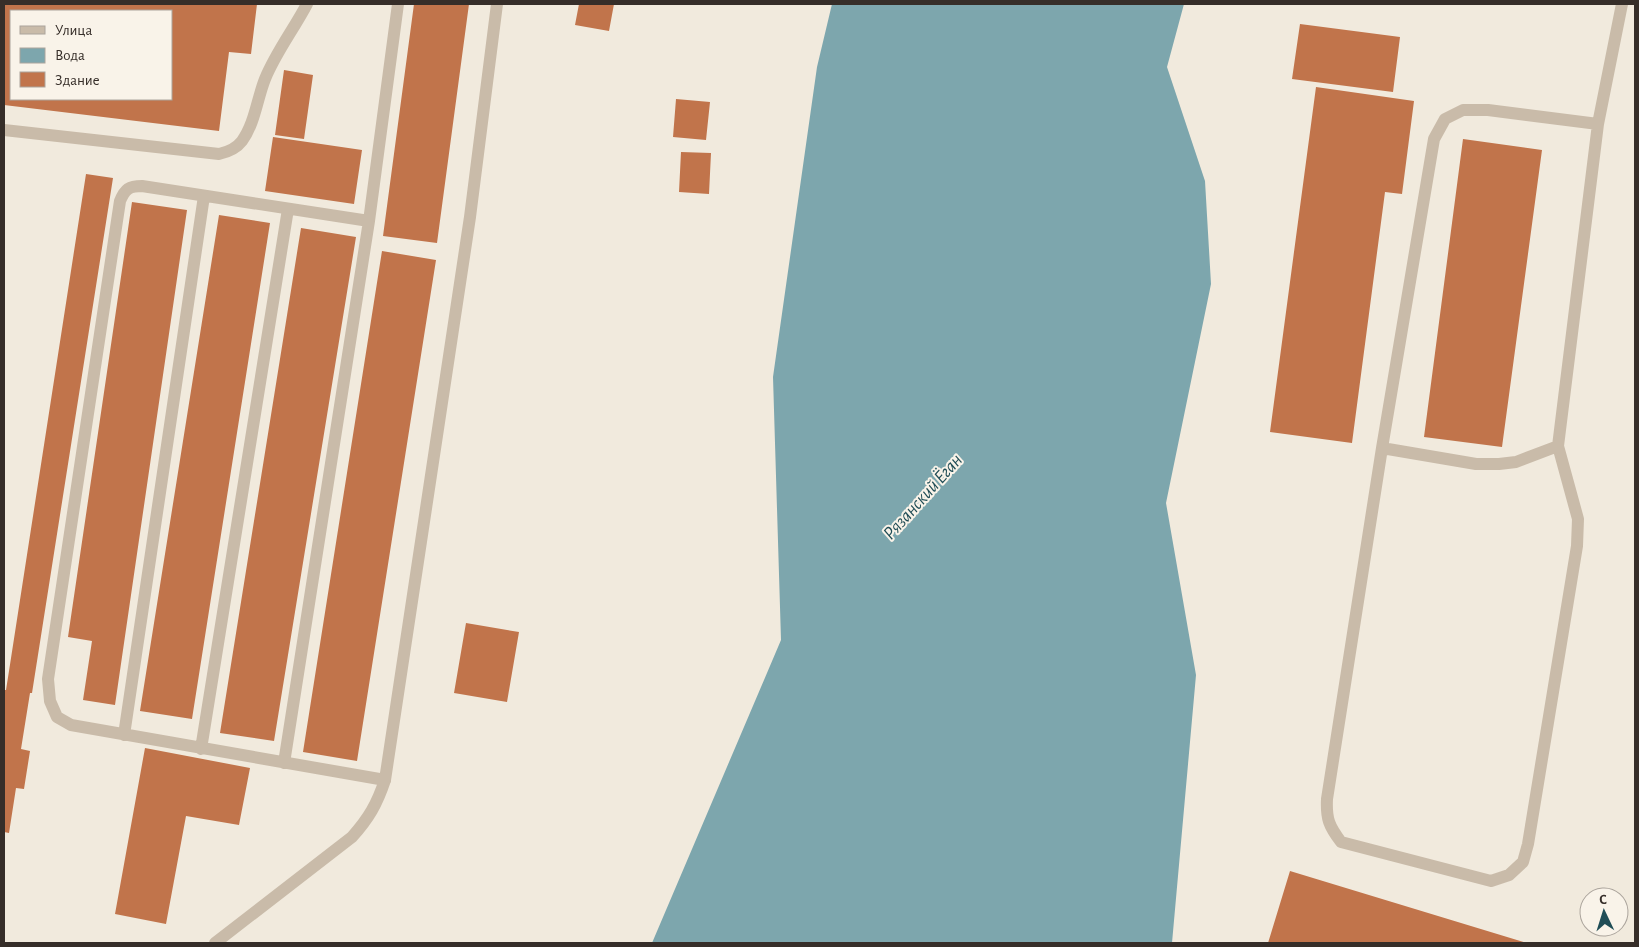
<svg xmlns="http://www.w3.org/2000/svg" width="1639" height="947" font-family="'Alegreya Sans',sans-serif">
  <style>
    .water { fill: #7da6ad }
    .building { fill: #c1744b; fill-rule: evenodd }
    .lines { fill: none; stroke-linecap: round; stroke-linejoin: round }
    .lane { stroke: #c9bba9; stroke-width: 12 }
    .street { stroke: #c9bba9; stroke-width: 12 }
    .labels { text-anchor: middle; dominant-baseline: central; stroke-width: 4; stroke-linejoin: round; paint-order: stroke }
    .water-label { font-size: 19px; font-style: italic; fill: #204d56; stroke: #f9f3e9 }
  </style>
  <rect width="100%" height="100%" fill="#f1eadd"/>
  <path class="water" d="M832,4H1184L1167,67L1205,181L1211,284L1166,503L1196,675L1172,943H652L781,640L773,377L817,67Z"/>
  <path class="building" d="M4,4H257L251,54L229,52L219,131L4,105ZM11,11H171V99H11Z
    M414,4H469L437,243L383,236Z
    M579,4H614L609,31L575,25Z
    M1300,24L1400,37L1393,92L1292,79Z
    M284,70L313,75L304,139L275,135Z
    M1316,87L1414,101L1402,194L1385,192L1352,443L1270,432Z
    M676,99L710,102L706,140L673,137Z
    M273,137L362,150L354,204L265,191Z
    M1463,139L1542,150L1502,447L1424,437Z
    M681,152L711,153L709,194L679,192Z
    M86,174L113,178L32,693H30L21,749L30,751L24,789L16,788L9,833L4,832V690H6L9,671Z
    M132,202L187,210L115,705L83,700L92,641L68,637Z
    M219,215L270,223L192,719L140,711Z
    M301,228L356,237L274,741L220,733Z
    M382,251L436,260L357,761L303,752Z
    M466,623L519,632L507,702L454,693Z
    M145,748L250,768L239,825L186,816L166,924L115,914Z
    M1290,871L1527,943H1268Z"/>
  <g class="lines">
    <path class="lane" d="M1598,124L1488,110H1463L1445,119L1434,139L1382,448L1327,799C1326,819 1329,826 1341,842L1491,881L1509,875L1523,862L1528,844L1577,546L1578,519L1558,446L1598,124L1622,4
      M4,130L219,154C228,152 236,149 242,141C255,123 257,99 265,79C276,52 294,29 307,4
      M369,221L142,186C129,186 125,189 120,201L48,679L50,701L57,717L71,725L385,780
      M1382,448L1476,464H1499L1516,462L1558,446
      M124,735L204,196
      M201,749L288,209
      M284,763L369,221L398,4"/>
    <path class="street" d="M215,943L352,837C369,818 377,804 385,780L470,217L497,4"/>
  </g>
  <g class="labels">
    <g class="water-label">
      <text transform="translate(923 497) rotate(-48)">Рязанский Ёган</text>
    </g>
  </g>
  <rect width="1639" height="947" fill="none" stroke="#362e29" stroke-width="10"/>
  <rect x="10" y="10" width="162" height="90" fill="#f9f3e9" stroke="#aba49c"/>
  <rect x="20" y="26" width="25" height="8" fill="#c9bba9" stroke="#aba49c"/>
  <text x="55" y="35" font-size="15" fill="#362e29">Улица</text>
  <rect x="20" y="48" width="25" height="15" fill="#7da6ad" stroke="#aba49c"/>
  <text x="55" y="60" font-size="15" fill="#362e29">Вода</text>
  <rect x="20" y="72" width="25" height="15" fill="#c1744b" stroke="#aba49c"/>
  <text x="55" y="85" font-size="15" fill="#362e29">Здание</text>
  <g transform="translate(1604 912) rotate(356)"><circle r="24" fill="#f9f3e9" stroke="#aba49c"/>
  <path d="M0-4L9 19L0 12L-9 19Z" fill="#204d56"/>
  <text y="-8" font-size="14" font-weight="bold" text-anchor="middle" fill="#362e29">С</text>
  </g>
</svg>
